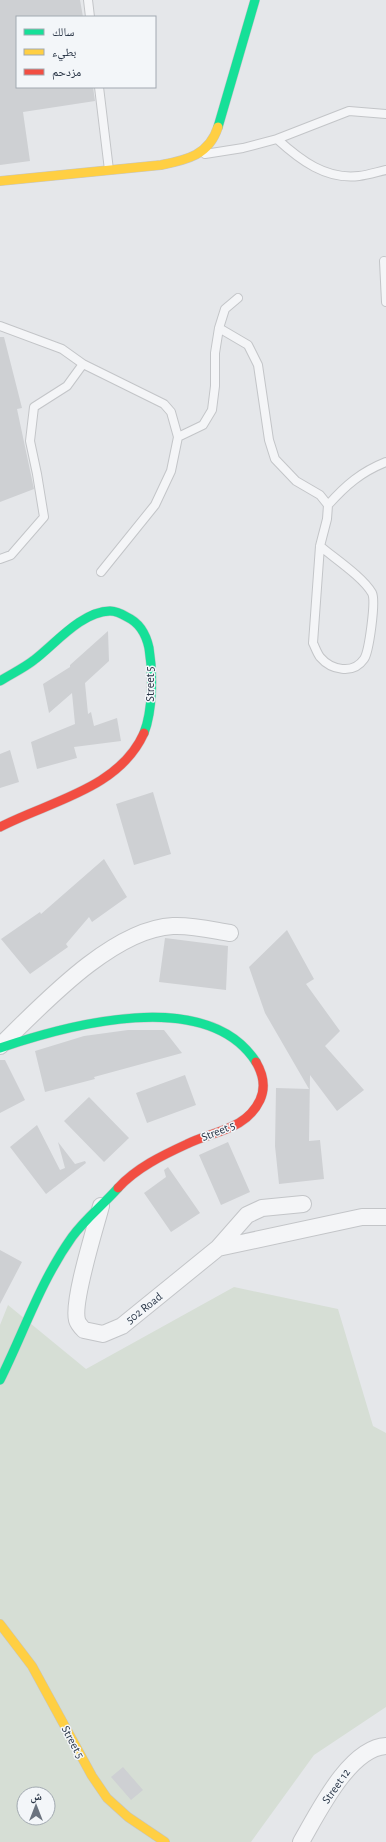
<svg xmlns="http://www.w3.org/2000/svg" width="386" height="1842" font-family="'Alegreya Sans','Noto Naskh Arabic',sans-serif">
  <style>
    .green { fill: #d6ded5; fill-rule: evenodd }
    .building { fill: #ced0d3 }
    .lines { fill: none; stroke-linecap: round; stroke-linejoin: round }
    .lane-casing { stroke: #c3c5c8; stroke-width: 10 }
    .street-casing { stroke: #c3c5c8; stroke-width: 18 }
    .fast-casing { stroke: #c3c5c8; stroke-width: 10 }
    .slow-casing { stroke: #c3c5c8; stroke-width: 10 }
    .jam-casing { stroke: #c3c5c8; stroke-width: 10 }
    .lane { stroke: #f4f5f7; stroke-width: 8 }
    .street { stroke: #f4f5f7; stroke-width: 16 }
    .fast { stroke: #16e098; stroke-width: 9 }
    .slow { stroke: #ffcf43; stroke-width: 9 }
    .jam { stroke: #f24e42; stroke-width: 9 }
    .labels { text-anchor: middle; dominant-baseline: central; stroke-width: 3; stroke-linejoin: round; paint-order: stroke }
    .street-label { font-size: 12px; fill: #293546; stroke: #f3f6f9 }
  </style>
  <rect width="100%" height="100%" fill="#e5e7ea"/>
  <path class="green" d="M234,1287L338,1309L373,1426L386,1433V1707L314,1755L251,1842H0V1325L8,1305L86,1369ZM24,1794H48V1818H24Z"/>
  <path class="building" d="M0,0H80L83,17H17V87H93L95,101L23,112L30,161L0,165Z
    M0,337H4L22,408L17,409L34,489L0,502Z
    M108,631L109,661L85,683L88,714L91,712L94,726L117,718L121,741L74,747L77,758L37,769L31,742L75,724L72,693L49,713L43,684L70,667V665Z
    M10,750L19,782L0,788V754Z
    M153,792L171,854L134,865L116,804Z
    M104,859L127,897L92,922L89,917L66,944L68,947L30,974L1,939L40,912L41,914Z
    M287,930L314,979L306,984L340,1031L325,1046L364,1090L337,1111L310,1075L309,1141L320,1140L324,1179L279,1184L275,1146L276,1088L309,1089L265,1013L249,967Z
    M165,938L228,946L226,990L159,982Z
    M128,1030H164L182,1053L94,1077L95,1079L45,1092L35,1051L84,1036Z
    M0,1060H5L25,1100L0,1113Z
    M185,1075L196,1105L147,1123L136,1093Z
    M89,1097L129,1138L104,1162L64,1121Z
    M37,1125L60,1170L65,1168L58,1142L75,1164L85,1161L86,1163L46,1194L10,1147Z
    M228,1142L250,1192L221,1205L199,1155Z
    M168,1167L200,1213L171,1232L144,1193L166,1177L164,1170Z
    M0,1250L22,1262L0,1304Z
    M123,1767L143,1790L131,1800L111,1777Z"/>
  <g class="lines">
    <defs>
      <path id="lane" d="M88,0L90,17
        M99,87L109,170
        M277,139C300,160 326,180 359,176C368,175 377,172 386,170
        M205,154L243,148L277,139L349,111L386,114
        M384,261L386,302
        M0,326L62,349L83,364L67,386L34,407L30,441L37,474L44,517L11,555L0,559
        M219,328L248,345L258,365L269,440L275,459L296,481L320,495L328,505L327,519L320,546L313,643C315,647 317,653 320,657C331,670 353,675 364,659C369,652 376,601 372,593C363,577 334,558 320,546
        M83,364L164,404L171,412L178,437L171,471L155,505L101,572
        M178,437L203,425L212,410L215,386V353L219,328L225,309L238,298
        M328,505C346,485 361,472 386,462"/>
      <path id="street" d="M0,1046C42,1005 112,929 173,926C192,925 212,930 230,933
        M101,1206C95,1229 72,1301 77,1320C78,1324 81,1327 84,1330L103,1334L122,1326L218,1248L247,1215L262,1208L303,1204
        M218,1248L362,1217H386
        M301,1842C318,1813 349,1748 386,1746"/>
      <path id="fast" d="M218,127L255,0
        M0,681C11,674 24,668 34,660C54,645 82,611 110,611C115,611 122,614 127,617C140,623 146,634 149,648C153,672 153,710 144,733
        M0,1048C68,1025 207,986 256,1062
        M0,1380C24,1332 40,1282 72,1237C85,1219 103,1205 118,1188"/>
      <path id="slow" d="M0,181L161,165C187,160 209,155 218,127
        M0,1624L32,1666L92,1776L107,1798L128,1817L165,1842"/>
      <path id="jam" d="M0,827C50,801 119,789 144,733
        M118,1188C136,1168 163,1155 187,1144C213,1131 246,1130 260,1100C266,1087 263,1074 256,1062"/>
    </defs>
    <use href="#lane" class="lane-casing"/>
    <use href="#street" class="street-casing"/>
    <use href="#fast" class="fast-casing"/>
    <use href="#slow" class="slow-casing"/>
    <use href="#jam" class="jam-casing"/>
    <use href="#lane" class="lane"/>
    <use href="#street" class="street"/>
    <use href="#fast" class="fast"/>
    <use href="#slow" class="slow"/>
    <use href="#jam" class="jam"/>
  </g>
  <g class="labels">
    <g class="street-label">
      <text transform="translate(150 684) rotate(-90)">Street 5</text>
      <text transform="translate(218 1131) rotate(-22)">Street 5</text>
      <text transform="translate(144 1308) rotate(-38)">502 Road</text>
      <text transform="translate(73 1742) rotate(62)">Street 5</text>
      <text transform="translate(336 1786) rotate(-55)">Street 12</text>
    </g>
  </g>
  <rect x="16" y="16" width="140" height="72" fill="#f3f6f9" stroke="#a2a9b1"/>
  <rect x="24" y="29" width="20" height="6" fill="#16e098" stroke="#a2a9b1"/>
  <text x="52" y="36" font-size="12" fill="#293546">سالك</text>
  <rect x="24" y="49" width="20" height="6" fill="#ffcf43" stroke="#a2a9b1"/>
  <text x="52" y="56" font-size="12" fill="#293546">بطيء</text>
  <rect x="24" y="69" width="20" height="6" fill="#f24e42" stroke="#a2a9b1"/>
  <text x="52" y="76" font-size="12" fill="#293546">مزدحم</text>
  <g transform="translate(36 1806)"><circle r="19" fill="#f3f6f9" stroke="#a2a9b1"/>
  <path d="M0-3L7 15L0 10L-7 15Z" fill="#6b737f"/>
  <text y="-6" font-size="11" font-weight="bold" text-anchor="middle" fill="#293546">ش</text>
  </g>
</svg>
